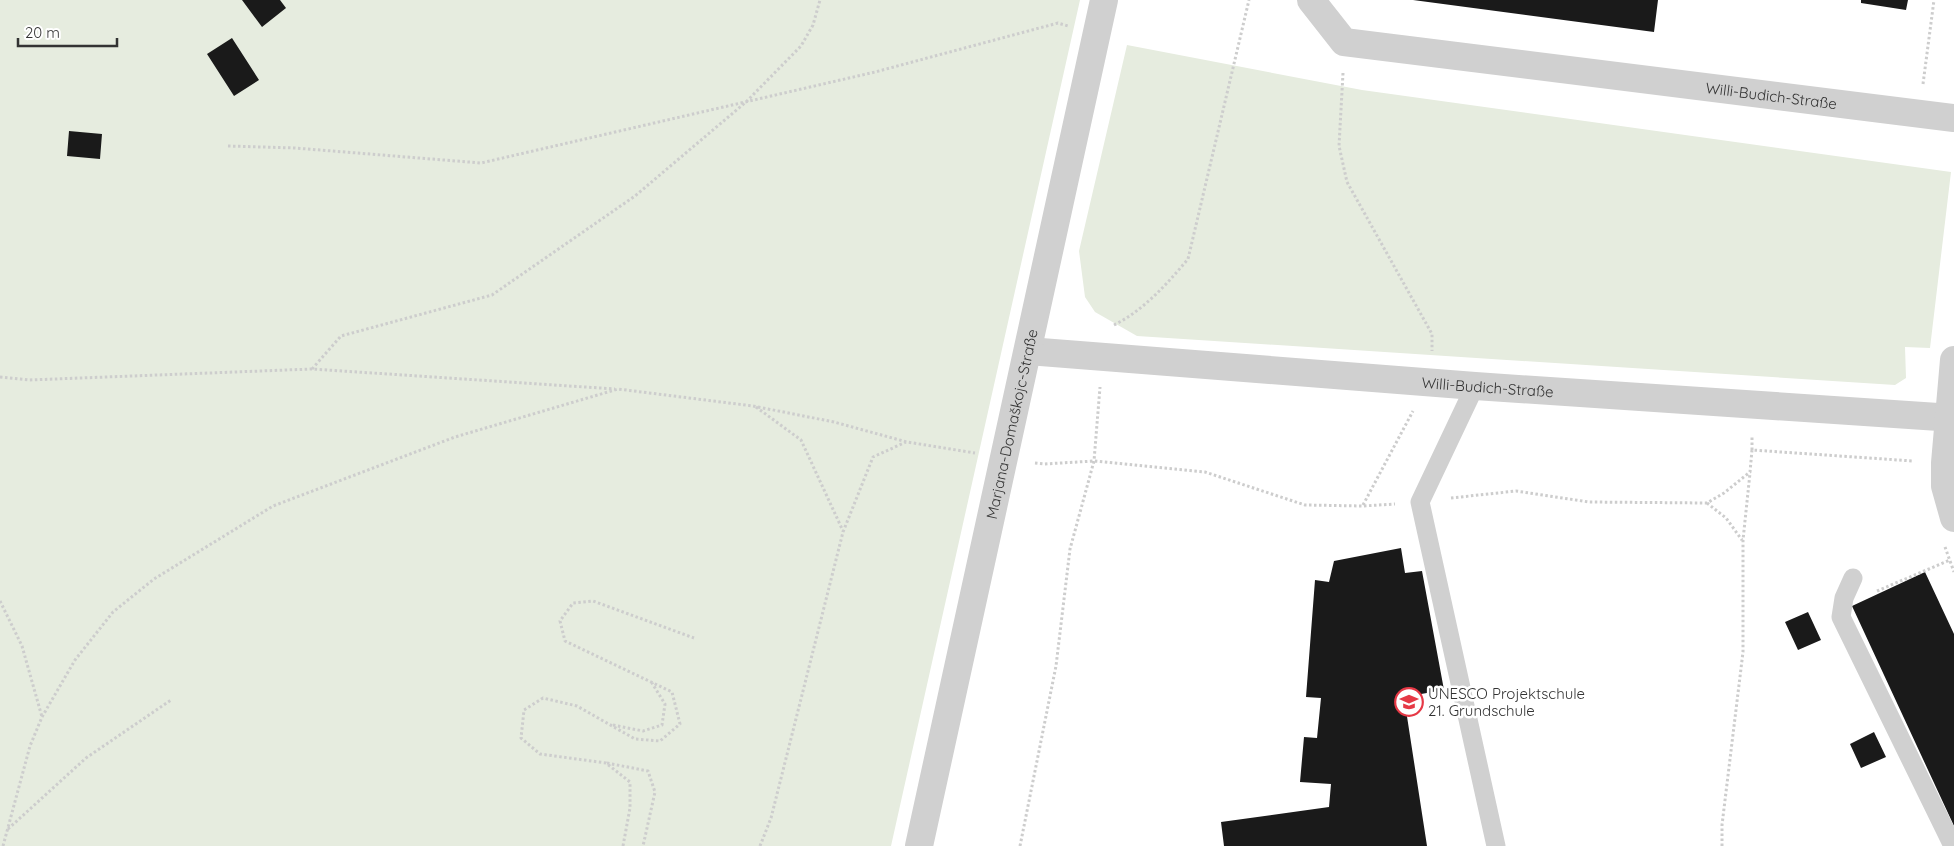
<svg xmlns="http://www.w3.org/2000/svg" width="1954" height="846" font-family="Quicksand,sans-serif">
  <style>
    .green { fill: #e6ecdf }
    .building { fill: #1a1a1a }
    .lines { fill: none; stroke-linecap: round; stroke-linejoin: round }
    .path { stroke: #cdcdcd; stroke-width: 3; stroke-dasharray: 2.5 2.5; stroke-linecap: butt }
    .service { stroke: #d0d0d0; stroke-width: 19 }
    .minor { stroke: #d0d0d0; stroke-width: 28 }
    .tertiary { stroke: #d0d0d0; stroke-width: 28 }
    .labels { text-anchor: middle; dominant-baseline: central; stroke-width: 5; stroke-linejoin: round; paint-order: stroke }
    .street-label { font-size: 15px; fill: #333; stroke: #fff }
    .poi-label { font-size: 15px; fill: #333; stroke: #fff; text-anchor: start }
  </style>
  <rect width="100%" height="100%" fill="#fff"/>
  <path class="green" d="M0,0H1080L891,846H0Z
    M1127,45L1362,90L1951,172L1930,348L1905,347L1906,378L1895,385L1137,336L1095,312L1085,297L1079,251Z"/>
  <path class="building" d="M242,0H280L286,8L262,27Z
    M1413,0H1658L1654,32Z
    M1861,0H1908L1906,10L1861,3Z
    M232,38L259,80L234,96L207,54Z
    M69,131L102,134L100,159L67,156Z
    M1401,548L1405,573L1422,571L1444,690L1404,697L1427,846H1224L1221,822L1329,807L1331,784L1300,782L1304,737L1317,738L1321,698L1306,697L1315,580L1329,582L1334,561Z
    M1925,572L1954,634V826L1852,606Z
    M1808,612L1821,640L1798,650L1785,622Z
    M1874,732L1886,757L1861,768L1850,744Z"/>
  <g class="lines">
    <path class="path" d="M1343,73L1339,146L1347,182L1432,334V351
      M1923,84L1934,0
      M228,146L295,148L481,163L875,72L1058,23L1068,26
      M1114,325C1144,310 1167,284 1188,259L1249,0
      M312,369L341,336L492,295L635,196L746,102L801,46L813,25L820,0
      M0,377L29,380L312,369L615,389
      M756,407L801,440L843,531
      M1752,450V436
      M1035,463L1044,464L1094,461L1205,472L1305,505L1363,506L1395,504
      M1451,498L1516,491L1589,502L1707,503L1724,493L1750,472L1752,450L1913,461
      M1707,503L1726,518L1742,540
      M1363,505L1413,411
      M1945,547L1954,572
      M1877,591L1950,560
      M0,601L22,646L42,717
      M613,725L643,731L662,725L665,704L652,683
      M607,763L648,771L655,792L643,846
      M8,829L86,758L171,700
      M3,846L30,746L42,717L75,660L113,612L154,579L273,506L455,437L618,389L753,406L834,422L907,442L975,453
      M623,846L630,808V782L606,763L540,754L521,738L524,710L543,698L577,706L635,739L660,741L680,724L672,692L565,641L560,621L573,603L593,601L694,638
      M760,846L771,818L843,532L873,457L906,442
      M1020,846L1056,666L1070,549L1094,461L1100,387
      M1722,846V825L1743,652V540L1750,473"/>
    <path class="service" d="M1475,386L1420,502L1496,846
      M1853,578L1844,598L1841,617L1953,846"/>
    <g class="minor">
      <path id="s1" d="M1311,0L1344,42L1954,118"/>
      <path id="s2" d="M1028,351L1475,386L1954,418"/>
      <path d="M1954,360L1945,463V486L1954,518"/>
    </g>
    <path class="tertiary" id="s3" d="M919,846L1104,0"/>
  </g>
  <defs>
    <symbol id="school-ring" viewBox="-11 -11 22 22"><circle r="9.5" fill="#fff" stroke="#e63946" stroke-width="1.5"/><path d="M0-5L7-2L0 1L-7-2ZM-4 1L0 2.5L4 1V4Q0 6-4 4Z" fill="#e63946"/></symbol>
  </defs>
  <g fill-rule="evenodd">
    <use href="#school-ring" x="1393" y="686" width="32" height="32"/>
  </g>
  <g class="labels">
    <g class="street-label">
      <text stroke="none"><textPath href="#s1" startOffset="484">Willi-Budich-Straße</textPath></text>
      <text stroke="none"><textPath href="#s2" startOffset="461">Willi-Budich-Straße</textPath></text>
      <text stroke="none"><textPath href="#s3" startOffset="432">Marjana-Domaškojc-Straße</textPath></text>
    </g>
    <g class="poi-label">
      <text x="1428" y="693">UNESCO Projektschule<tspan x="1428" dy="17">21. Grundschule</tspan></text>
    </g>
  </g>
  <path d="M18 38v8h99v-8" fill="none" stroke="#333333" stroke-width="2.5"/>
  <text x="25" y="38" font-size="15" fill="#333333" stroke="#ffffff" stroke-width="4" paint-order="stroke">20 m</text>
</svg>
